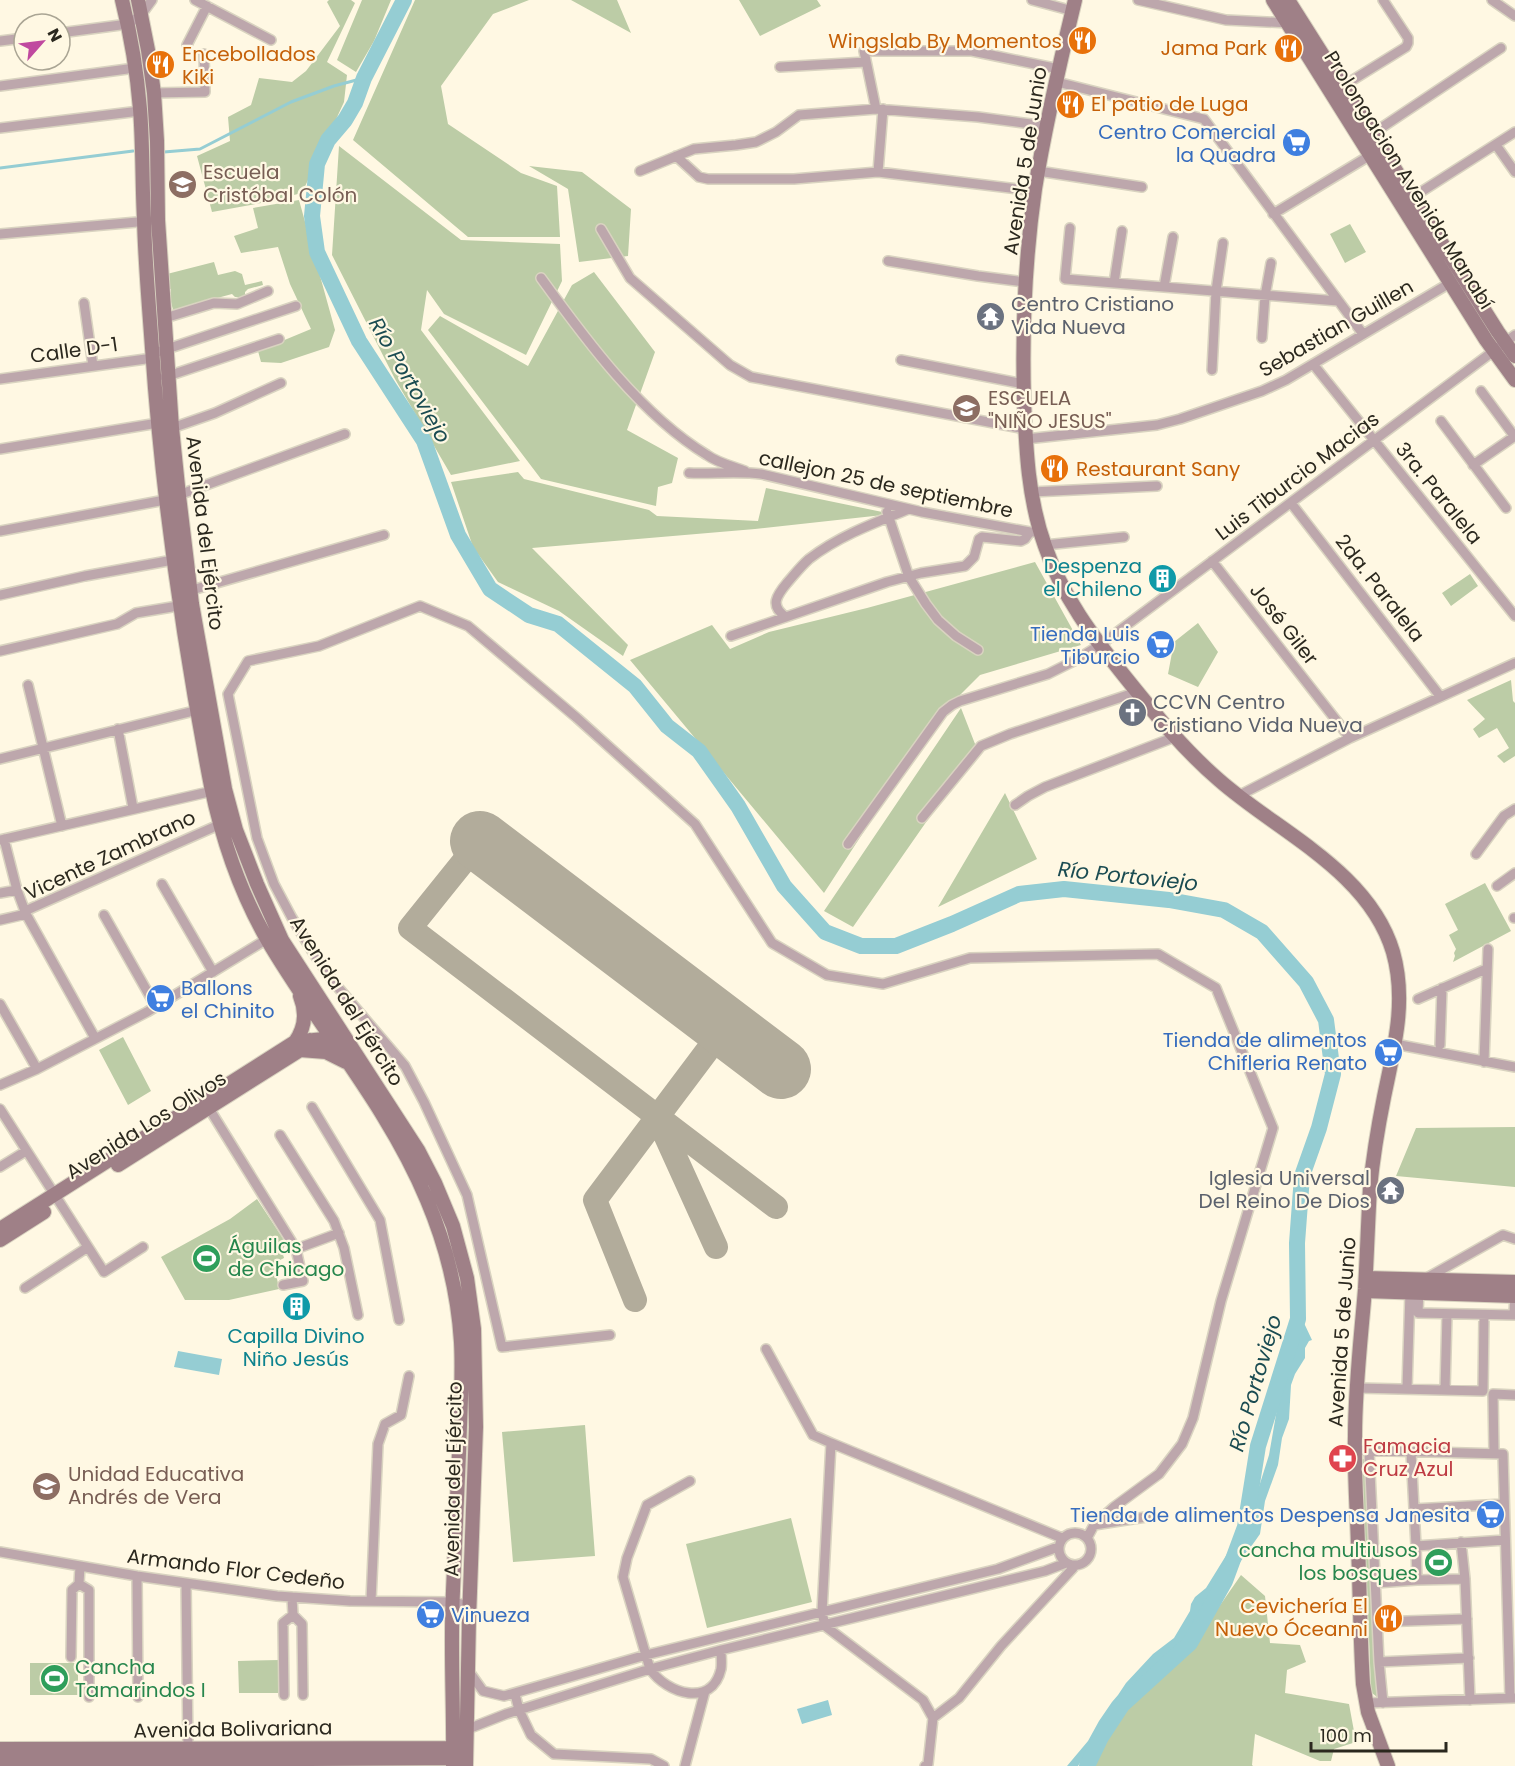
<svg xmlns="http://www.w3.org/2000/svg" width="1515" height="1766" font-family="Poppins,sans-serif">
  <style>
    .green { fill: #bccca6 }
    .water { fill: #95cdd3 }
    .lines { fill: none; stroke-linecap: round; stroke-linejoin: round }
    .stream { stroke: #95cdd3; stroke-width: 3 }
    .river { stroke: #95cdd3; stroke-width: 16 }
    .taxiway { stroke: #b2ac9b; stroke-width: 24 }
    .runway { stroke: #b2ac9b; stroke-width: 60 }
    .street-casing { stroke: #d9d3c0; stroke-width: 12 }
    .secondary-casing { stroke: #d9d3c0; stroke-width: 16 }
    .street { stroke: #bda7ac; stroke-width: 9 }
    .secondary { stroke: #9f8087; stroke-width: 14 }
    .labels { text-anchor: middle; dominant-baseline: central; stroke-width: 4.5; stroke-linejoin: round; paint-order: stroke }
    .food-label { font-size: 20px; fill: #c56008; stroke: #fff8e3; text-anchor: end }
    .shop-label { font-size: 20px; fill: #366cbe; stroke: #fff8e3; text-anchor: end }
    .street-label { font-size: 20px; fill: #2b281e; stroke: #fff8e3 }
    .education-label { font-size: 20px; fill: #785e54; stroke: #fff8e3; text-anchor: start }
    .worship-label { font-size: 20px; fill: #5b616d; stroke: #fff8e3; text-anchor: start }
    .culture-label { font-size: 20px; fill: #0d838f; stroke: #fff8e3; text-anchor: end }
    .leisure-label { font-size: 20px; fill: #27864d; stroke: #fff8e3; text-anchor: start }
    .health-label { font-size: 20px; fill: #be3a42; stroke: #fff8e3; text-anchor: start }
    .water-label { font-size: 21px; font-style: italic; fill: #1b4c52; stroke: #fff8e3 }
  </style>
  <rect width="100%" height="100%" fill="#fff8e3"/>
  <path class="green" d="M329,0H351L355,3L327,62L347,75L344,102L302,193L261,203L212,212L197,156L230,141L228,117L251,105L259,78L292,82L306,71L340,26L327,2Z
    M362,0H391L374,41L356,72L337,60Z
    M415,0H529L493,14L441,86L448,124L521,173L557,186L560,237H468L353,140Z
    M571,0H617L631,33Z
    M739,0H817L821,6L760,36Z
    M339,146L461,240L560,244L562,281L526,355L444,314L427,290L421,330L520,461L451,475L395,379L332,255Z
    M529,166L582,172L631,209L628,256L579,262L568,189Z
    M299,200L335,330L329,347L281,363L261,362L258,351L311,329L290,284L278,247L241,253L234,236L258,228L253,208Z
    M1350,224L1366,252L1345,263L1330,234Z
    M214,262L218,275L235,271L242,274L245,285L262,281L263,285L248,289L245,292V297H235L232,294L173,310L169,294L171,292V289H168L167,274Z
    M594,272L655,352L627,430L678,458L672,483L658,487L656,506L541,479L428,330L440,316L528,366L572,285Z
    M518,472L524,479L649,510L657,516L758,521L766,488L892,514L755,529L532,548L628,645L623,656L559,611L498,582L473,547L451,482Z
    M1035,562L1081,645L980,675L938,717L824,893L630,660L712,625L730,649L769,632L867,608Z
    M1470,574L1478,586L1451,606L1442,593Z
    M1198,623L1218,652L1198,687L1168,674L1174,642Z
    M1511,680L1513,701L1515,703V756L1504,763L1497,756L1509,748L1497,728L1479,738L1473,729L1485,719L1467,700Z
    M961,708L977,749L853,927L824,911Z
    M1005,793L1037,859L938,907Z
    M1485,883L1511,931L1453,962L1455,956L1454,953L1456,949L1449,935L1458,930L1445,904Z
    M123,1037L151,1091L128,1105L99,1050Z
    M1515,1127V1187L1396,1176L1416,1128Z
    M257,1199L286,1243L282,1251L284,1258L274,1263L279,1289L229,1300H185L161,1257L230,1219Z
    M585,1425L595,1556L513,1562L502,1432Z
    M1362,1459H1367L1377,1697L1372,1693L1371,1688Z
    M791,1518L812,1602L707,1628L686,1544Z
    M1447,1544L1449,1579L1430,1580L1428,1545Z
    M1241,1575L1265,1596L1270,1643L1300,1645L1306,1662L1287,1670L1285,1693L1349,1704L1356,1742L1334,1749L1331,1761H1320L1255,1734L1252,1765L1253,1766H1089L1099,1740L1151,1685L1174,1667L1205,1627Z
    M280,1660L281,1693H239L238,1661Z
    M30,1663H78V1695H30Z"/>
  <path class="water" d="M1304,1323L1312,1340L1309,1341L1305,1348V1358L1295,1374L1291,1385L1289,1419L1282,1438L1278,1465L1265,1501L1260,1534L1236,1568L1222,1580L1208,1606L1199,1614L1195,1626L1181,1646L1164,1661L1161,1673L1137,1688L1107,1722L1078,1766H1067L1088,1741L1099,1721L1112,1702L1118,1695L1126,1683L1153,1654L1174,1638L1190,1611L1191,1604L1195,1597L1206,1588L1227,1554L1232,1550L1247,1529L1255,1513L1257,1493L1269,1455L1277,1409L1281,1397L1282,1381L1295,1338L1300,1326Z
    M178,1351L222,1359L219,1375L174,1367Z
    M828,1700L832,1715L802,1724L797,1709Z"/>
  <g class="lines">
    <path class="stream" d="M164,152L200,149L291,102L334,86L364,78
      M0,168L133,151"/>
    <path class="river" d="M404,0L364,78L355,103L345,120L328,140L317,164L312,216L317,252L359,341L424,441L458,535L490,589L529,615L558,624L635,686L667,726L699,751L738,806L784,886L825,932L861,946H896L952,924L1019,894L1064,889L1169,900L1224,910L1262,932L1306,982L1326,1020L1333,1074L1319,1128L1302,1176L1297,1243L1298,1319L1258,1446L1245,1527L1225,1581L1190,1643L1122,1705L1101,1737L1087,1766"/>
    <path class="taxiway" d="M480,841L410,928L776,1207
      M658,1119L716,1247
      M635,1300L595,1200L725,1027"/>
    <path class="runway" d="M480,841L781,1069"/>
    <defs>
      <path id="street" d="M195,0L271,40
        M1032,0L1073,11
        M1138,0L1226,20L1290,23
        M1492,0L1515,16
        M60,33L128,24L141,15L152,0
        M0,41L24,38
        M187,45L207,6
        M780,67L866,62
        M1057,82L1204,119L1363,334
        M0,86L135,68
        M1343,86L1406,47L1408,43V38L1383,0
        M154,93L205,92L204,54
        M876,109L864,51H972L1059,69
        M0,128L140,111
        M1369,136L1501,48
        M1496,145L1515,172
        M676,156L699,177L708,179H794L878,172L1035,191
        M640,171L694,149L736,145L756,142L776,132L799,115L876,109L978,117L1046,126
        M1038,171L1142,187
        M878,172L883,109
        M1413,197L1515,132
        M1273,214L1374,153
        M1070,228L1065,279L1338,301
        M601,229L630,278L730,365L751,377L1025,429
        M0,234L149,221
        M888,261L978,276L1025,282
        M541,278C586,340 641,415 707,455C718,463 732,466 745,471
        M1114,283L1122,231
        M1164,287L1173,237
        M84,303L93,366
        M165,318L214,303L237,304L268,291
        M1262,338L1265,296L1271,263
        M152,354L296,306
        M901,360L1024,384
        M1313,364L1515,616
        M1212,370L1216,291L1223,243
        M165,377L279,339
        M0,379L153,358
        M1481,391L1515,437
        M1441,421L1506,508
        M172,428L215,413L281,383
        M1026,439L1157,425L1180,419L1262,391L1286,380L1450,283
        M0,449L158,423
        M1473,465L1515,436
        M689,473C712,474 739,471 761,474L922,512L1030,532H1040
        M1032,492L1157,486
        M1291,503L1440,696
        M887,512L909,577L926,604L938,620L956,636L978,650
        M0,531L165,500L345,434
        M1045,545L1124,537
        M1212,561L1350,738
        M192,590L384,535
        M0,595L85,576L173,560
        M786,617C769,606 777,595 787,583C794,575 801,566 809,559C839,536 874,523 909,509
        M731,636L887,582L921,573L965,566L974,557L979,539L982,537L1021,541L1025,539L1030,532
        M0,651L117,624L136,613L184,605
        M28,685L62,826
        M118,729L133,808
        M0,759L202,709
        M1238,796L1350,738L1515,663
        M1015,805L1028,796L1045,787L1175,737
        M922,818L981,746L1010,734L1137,692
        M4,839L17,890L26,914L95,1038
        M0,840L217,790
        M848,844L943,712L952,705L960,701L1048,674L1074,661L1100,645L1515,335
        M1476,854L1504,816L1515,809
        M162,884L213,972
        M1497,886L1515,873
        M0,893L17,890
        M104,915L156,1007
        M1514,918H1515
        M0,920L26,914L25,911L223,823
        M1418,999L1486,969
        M0,1004L37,1069
        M1395,1044L1515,1067
        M1440,1045L1442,988
        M1484,1062L1488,949
        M0,1085L37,1069L147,1012L267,939
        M207,1105L296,1249
        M312,1107L380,1220L399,1320
        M0,1109L104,1272L143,1247
        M280,1135L334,1221L344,1248L358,1315
        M0,1167L26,1151
        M1425,1279L1503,1235L1515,1239
        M283,1285L303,1281L296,1249L339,1233
        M25,1288L88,1247
        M1419,1288L1418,1313L1514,1315L1515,1291
        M610,1335L502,1347L467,1195L424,1102L405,1066L336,985L314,954L292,918L274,884L257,838L228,694L248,661L319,646L420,606L468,626L577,718L695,824L772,943L827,975L883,984L970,958L1158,954L1216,988L1273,1128L1221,1301L1193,1418L1182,1444L1159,1474L1114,1507L1094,1525
        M766,1349L813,1435L831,1443
        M1357,1388L1483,1391L1484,1315
        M1407,1389L1410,1292
        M1445,1390L1447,1314
        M1355,1450L1503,1454L1510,1698
        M1369,1451L1379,1662L1383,1703
        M1411,1452L1416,1546L1505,1540
        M1494,1453L1493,1394L1515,1395
        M690,1481L647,1505L627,1558L623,1577L650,1669C667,1694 712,1708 721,1669C722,1663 721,1656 721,1650
        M1414,1509L1504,1504
        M1059 1549a16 16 0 1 1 32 0a16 16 0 1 1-32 0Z
        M1062,1538L831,1443L822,1612L825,1626L923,1700L933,1718L959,1698L1001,1646L1075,1566
        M1087,1538L1094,1525L1146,1517
        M1461,1542L1465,1579L1470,1700
        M0,1552L137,1576L277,1596L350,1601L452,1602L470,1606
        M80,1566L79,1584L89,1590V1697
        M137,1576L138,1697
        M1417,1580L1465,1579
        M186,1583L188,1749
        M1376,1583L1417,1580L1416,1546
        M292,1597L293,1615L302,1624L303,1695
        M371,1601L378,1444L385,1424L401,1415L409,1376
        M1377,1622L1467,1619
        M71,1657L72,1590L79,1584
        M1379,1662L1469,1658
        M468,1670L483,1691L504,1696L646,1655L998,1569L1058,1547
        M515,1694L519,1710L531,1735L554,1754L651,1759L664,1766
        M284,1695L283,1623L293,1615
        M1366,1703L1514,1698
        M468,1729L506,1714L650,1669L721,1650L1045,1571L1066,1563
        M685,1766L705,1691
        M925,1766L928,1764L933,1718"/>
      <path id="secondary" d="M122,0C131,36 137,72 140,109C143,146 142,183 144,219C145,262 149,305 152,348C162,495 183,641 211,786C222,839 241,894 268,941C319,1028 388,1106 427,1200C446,1245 458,1294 461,1342C463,1379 460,1416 459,1453C457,1499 455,1545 453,1591C450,1649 454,1708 453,1766
        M138,0L148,50L154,93L157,141L158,220L172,428L179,496L192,604L225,789L236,830L257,884L282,940L418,1150L435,1183L453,1226L467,1278L474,1329L476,1427L469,1619L466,1766
        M1075,0C1060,62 1045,126 1035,189C1025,259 1022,330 1024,400C1026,449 1028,499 1045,546C1062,596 1093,637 1126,678C1155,714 1184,750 1219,780C1278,832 1369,871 1393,952C1407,1001 1394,1048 1384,1097C1378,1127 1373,1157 1370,1188C1368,1221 1367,1255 1365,1289C1361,1338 1355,1387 1355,1436C1354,1473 1357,1510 1358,1546C1360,1592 1360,1638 1363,1684L1368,1712L1388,1766
        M1273,0L1486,340L1515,380
        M1288,0L1498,332L1515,356
        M295,1042C305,1028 307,1013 300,996
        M300,1050L326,1052L346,1062
        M118,1165L300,1050L310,1040
        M0,1229L295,1042L324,1039L337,1043
        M0,1240L44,1212
        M1366,1278L1515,1282
        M1365,1291L1515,1296
        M0,1749L462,1748
        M0,1761L463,1758"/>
    </defs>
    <use href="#street" class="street-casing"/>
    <use href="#secondary" class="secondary-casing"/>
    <use href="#street" class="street"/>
    <use href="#secondary" class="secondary"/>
  </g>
  <defs>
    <symbol id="restaurant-disc" viewBox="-11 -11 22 22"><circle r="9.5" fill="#e8710a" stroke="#fff8e3"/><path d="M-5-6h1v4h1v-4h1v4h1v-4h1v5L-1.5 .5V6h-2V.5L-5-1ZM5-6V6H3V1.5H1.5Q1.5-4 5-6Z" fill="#fff"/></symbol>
    <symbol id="supermarket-disc" viewBox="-11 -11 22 22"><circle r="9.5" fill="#3f7fe0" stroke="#fff8e3"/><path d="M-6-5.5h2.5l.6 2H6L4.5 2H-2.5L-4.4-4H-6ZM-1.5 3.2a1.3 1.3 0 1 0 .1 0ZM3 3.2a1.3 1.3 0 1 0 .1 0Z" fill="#fff"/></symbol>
    <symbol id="school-disc" viewBox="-11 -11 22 22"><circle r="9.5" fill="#8d6e63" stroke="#fff8e3"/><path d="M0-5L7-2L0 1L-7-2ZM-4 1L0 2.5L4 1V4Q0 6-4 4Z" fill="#fff"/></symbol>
    <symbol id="temple-disc" viewBox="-11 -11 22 22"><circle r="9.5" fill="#6b7280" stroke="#fff8e3"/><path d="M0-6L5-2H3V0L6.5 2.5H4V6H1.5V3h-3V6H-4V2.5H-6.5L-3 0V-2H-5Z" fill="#fff"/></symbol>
    <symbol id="university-disc" viewBox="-11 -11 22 22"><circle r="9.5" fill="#8d6e63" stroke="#fff8e3"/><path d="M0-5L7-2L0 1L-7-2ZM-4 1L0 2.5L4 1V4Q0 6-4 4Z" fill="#fff"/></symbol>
    <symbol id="building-disc" viewBox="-11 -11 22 22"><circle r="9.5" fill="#0f9aa8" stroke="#fff8e3"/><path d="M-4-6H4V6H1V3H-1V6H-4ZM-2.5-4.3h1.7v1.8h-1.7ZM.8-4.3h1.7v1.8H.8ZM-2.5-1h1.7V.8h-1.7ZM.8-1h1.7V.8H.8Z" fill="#fff"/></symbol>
    <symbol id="church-disc" viewBox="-11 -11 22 22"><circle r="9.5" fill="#6b7280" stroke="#fff8e3"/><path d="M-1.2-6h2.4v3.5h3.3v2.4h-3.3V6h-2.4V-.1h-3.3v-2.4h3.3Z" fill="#fff"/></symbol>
    <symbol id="stadium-disc" viewBox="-11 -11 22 22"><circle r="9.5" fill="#2e9e5b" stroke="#fff8e3"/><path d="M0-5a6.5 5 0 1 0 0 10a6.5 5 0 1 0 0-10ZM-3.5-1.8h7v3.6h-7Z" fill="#fff"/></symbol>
    <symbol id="pharmacy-disc" viewBox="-11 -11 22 22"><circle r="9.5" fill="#e0444e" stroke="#fff8e3"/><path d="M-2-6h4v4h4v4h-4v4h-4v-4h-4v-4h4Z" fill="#fff"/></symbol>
  </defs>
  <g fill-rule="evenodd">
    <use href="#restaurant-disc" x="1066" y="24" width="33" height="33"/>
    <use href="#restaurant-disc" x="1272" y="32" width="33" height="33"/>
    <use href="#restaurant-disc" x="144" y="48" width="33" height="33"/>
    <use href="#restaurant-disc" x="1054" y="88" width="33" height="33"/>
    <use href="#supermarket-disc" x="1280" y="126" width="33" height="33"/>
    <use href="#school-disc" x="166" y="168" width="33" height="33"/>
    <use href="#temple-disc" x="974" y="300" width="33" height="33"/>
    <use href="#university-disc" x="950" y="392" width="33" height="33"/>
    <use href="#restaurant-disc" x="1038" y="452" width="33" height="33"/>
    <use href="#building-disc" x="1146" y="562" width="33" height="33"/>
    <use href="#supermarket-disc" x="1144" y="628" width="33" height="33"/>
    <use href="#church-disc" x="1116" y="696" width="33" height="33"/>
    <use href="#supermarket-disc" x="144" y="982" width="33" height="33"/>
    <use href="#supermarket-disc" x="1372" y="1036" width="33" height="33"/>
    <use href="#temple-disc" x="1374" y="1174" width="33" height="33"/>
    <use href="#stadium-disc" x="190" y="1242" width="33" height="33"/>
    <use href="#building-disc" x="280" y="1290" width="33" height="33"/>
    <use href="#pharmacy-disc" x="1326" y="1442" width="33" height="33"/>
    <use href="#school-disc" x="30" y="1470" width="33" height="33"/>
    <use href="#supermarket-disc" x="1474" y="1498" width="33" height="33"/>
    <use href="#stadium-disc" x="1422" y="1546" width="33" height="33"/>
    <use href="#supermarket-disc" x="414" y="1598" width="33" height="33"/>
    <use href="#restaurant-disc" x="1372" y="1602" width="33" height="33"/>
    <use href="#stadium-disc" x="38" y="1662" width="33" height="33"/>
  </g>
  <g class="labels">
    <g class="food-label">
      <text x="1062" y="41">Wingslab By Momentos</text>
      <text x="1267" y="48">Jama Park</text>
      <text x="182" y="54" text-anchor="start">Encebollados<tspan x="182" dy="23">Kiki</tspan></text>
      <text x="1091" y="104" text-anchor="start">El patio de Luga</text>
      <text x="1076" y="469" text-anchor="start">Restaurant Sany</text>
      <text x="1368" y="1606">Cevichería El<tspan x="1368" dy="23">Nuevo Óceanni</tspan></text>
    </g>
    <g class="shop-label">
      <text x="1276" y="132">Centro Comercial<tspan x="1276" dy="23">la Quadra</tspan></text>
      <text x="1140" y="634">Tienda Luis<tspan x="1140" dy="23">Tiburcio</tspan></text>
      <text x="181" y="988" text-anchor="start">Ballons<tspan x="181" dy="23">el Chinito</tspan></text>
      <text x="1367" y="1040">Tienda de alimentos<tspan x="1367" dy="23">Chifleria Renato</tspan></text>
      <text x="1470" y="1515">Tienda de alimentos Despensa Janesita</text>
      <text x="451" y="1615" text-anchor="start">Vinueza</text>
    </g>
    <g class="street-label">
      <text transform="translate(1025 161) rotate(-81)">Avenida 5 de Junio</text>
      <text transform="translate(1409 180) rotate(58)">Prolongacion Avenida Manabí</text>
      <text transform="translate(1336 328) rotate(-30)">Sebastian Guillen</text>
      <text transform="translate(74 350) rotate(-8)">Calle D-1</text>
      <text transform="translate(1297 476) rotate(-37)">Luis Tiburcio Macias</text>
      <text transform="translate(886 484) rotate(12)">callejon 25 de septiembre</text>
      <text transform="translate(1439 493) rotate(51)">3ra. Paralela</text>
      <text transform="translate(205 533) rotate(83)">Avenida del Ejército</text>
      <text transform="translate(1380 588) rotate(52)">2da. Paralela</text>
      <text transform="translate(1284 624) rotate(52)">José Giler</text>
      <text transform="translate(110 855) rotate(-25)">Vicente Zambrano</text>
      <text transform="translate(347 1001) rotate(58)">Avenida del Ejército</text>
      <text transform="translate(146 1125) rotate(-32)">Avenida Los Olivos</text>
      <text transform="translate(1342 1332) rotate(-86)">Avenida 5 de Junio</text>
      <text transform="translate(453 1479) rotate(-89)">Avenida del Ejército</text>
      <text transform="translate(236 1569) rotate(7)">Armando Flor Cedeño</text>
      <text transform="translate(233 1729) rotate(-1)">Avenida Bolivariana</text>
    </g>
    <g class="education-label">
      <text x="203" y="172">Escuela<tspan x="203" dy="23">Cristóbal Colón</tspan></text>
      <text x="988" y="398">ESCUELA<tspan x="988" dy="23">"NIÑO JESUS"</tspan></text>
      <text x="68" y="1474">Unidad Educativa<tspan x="68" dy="23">Andrés de Vera</tspan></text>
    </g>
    <g class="worship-label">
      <text x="1011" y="304">Centro Cristiano<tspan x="1011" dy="23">Vida Nueva</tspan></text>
      <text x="1153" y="702">CCVN Centro<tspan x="1153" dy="23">Cristiano Vida Nueva</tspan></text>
      <text x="1370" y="1178" text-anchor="end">Iglesia Universal<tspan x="1370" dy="23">Del Reino De Dios</tspan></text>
    </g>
    <g class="culture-label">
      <text x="1142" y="566">Despenza<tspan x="1142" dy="23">el Chileno</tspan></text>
      <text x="296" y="1336" text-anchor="middle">Capilla Divino<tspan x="296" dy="23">Niño Jesús</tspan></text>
    </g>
    <g class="leisure-label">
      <text x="228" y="1246">Águilas<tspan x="228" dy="23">de Chicago</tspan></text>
      <text x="1418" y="1550" text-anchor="end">cancha multiusos<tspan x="1418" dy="23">los bosques</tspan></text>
      <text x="75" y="1667">Cancha<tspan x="75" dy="23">Tamarindos I</tspan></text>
    </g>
    <g class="health-label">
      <text x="1363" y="1446">Famacia<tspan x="1363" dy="23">Cruz Azul</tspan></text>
    </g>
    <g class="water-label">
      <text transform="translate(410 380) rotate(60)">Río Portoviejo</text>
      <text transform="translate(1128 876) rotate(6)">Río Portoviejo</text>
      <text transform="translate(1255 1383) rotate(-74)">Río Portoviejo</text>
    </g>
  </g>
  <g transform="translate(42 42) rotate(62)"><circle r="28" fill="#fff8e3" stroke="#aaa594" stroke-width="1.5"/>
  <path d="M0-4.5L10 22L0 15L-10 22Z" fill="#c0499f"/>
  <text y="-9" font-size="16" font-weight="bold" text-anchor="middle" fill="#2b281e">N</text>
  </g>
  <path d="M1311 1742v9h135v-9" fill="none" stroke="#2b281e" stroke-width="3"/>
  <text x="1320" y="1742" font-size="18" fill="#2b281e" stroke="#fff8e3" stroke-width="4.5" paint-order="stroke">100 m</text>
</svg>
